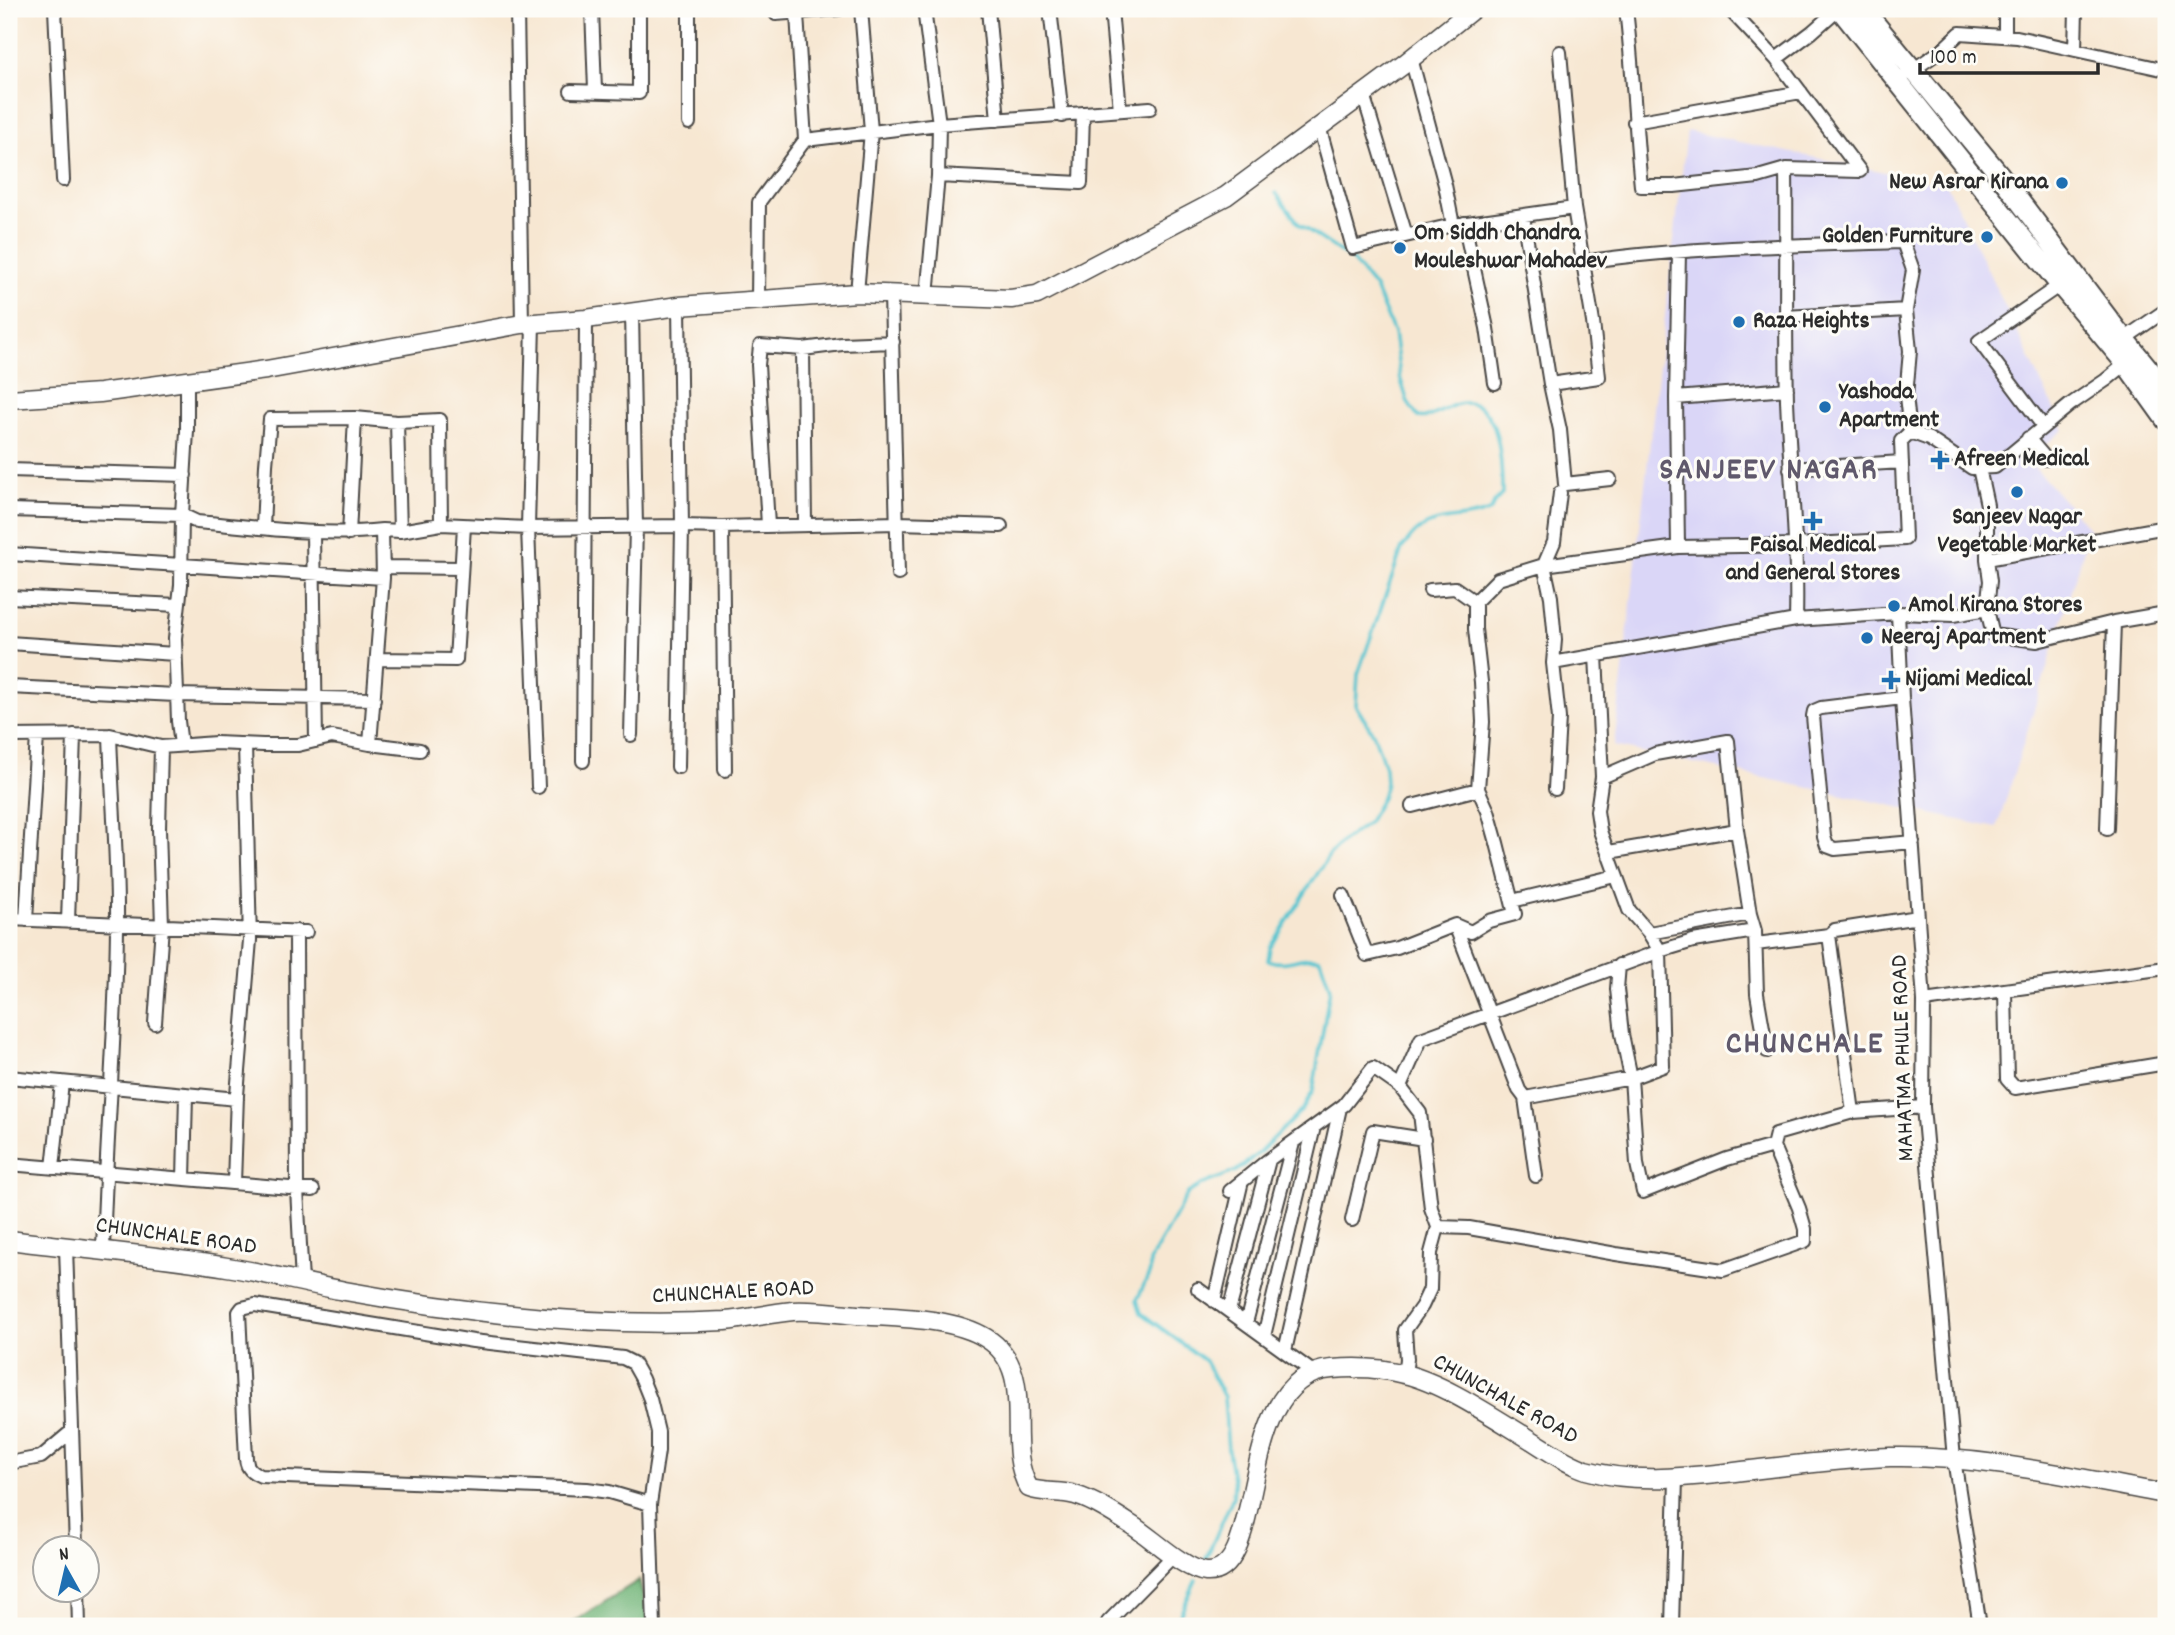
<svg xmlns="http://www.w3.org/2000/svg" width="2175" height="1635" font-family="Dekko,sans-serif">
  <style>
    .built { fill: #dad6f7 }
    .forest { fill: #73b67a; stroke: #4f7052; stroke-width: 2 }
    .lines { fill: none; stroke-linecap: round; stroke-linejoin: round }
    .stream { stroke: #59c5d0; stroke-width: 3.5 }
    .street-casing { stroke: #4a4744; stroke-width: 16 }
    .secondary-casing { stroke: #4a4744; stroke-width: 21 }
    .primary-casing { stroke: #4a4744; stroke-width: 23 }
    .street { stroke: #fff; stroke-width: 12 }
    .secondary { stroke: #fff; stroke-width: 18 }
    .primary { stroke: #fff; stroke-width: 19 }
    .poi-dot { fill: #1f6fb2; stroke: #fdfcf7; stroke-width: 2.5 }
    .labels { text-anchor: middle; dominant-baseline: central; stroke-width: 6; stroke-linejoin: round; paint-order: stroke }
    .poi-label { font-size: 24px; font-weight: bold; fill: #2b2b2b; stroke: #fdfcf7; text-anchor: start }
    .street-label { font-size: 24px; fill: #2b2b2b; stroke: #fdfcf7 }
    .district-label { font-size: 32px; font-weight: bold; letter-spacing: 2px; fill: #60596c; stroke: #fdfcf7 }
  </style>
  <rect width="100%" height="100%" fill="#fdfcf7"/>
  <filter id="ink" filterUnits="userSpaceOnUse"><feTurbulence type="fractalNoise" baseFrequency=".0143" numOctaves="2"/><feDisplacementMap in="SourceGraphic" scale="14" xChannelSelector="R" yChannelSelector="G"/><feConvolveMatrix kernelMatrix="1 2 1 2 8 2 1 2 1" color-interpolation-filters="sRGB"/></filter>
  <filter id="wash" filterUnits="userSpaceOnUse"><feTurbulence type="fractalNoise" baseFrequency=".00686" numOctaves="4" result="noise"/><feDisplacementMap in="SourceGraphic" scale="28" xChannelSelector="R" yChannelSelector="G"/><feGaussianBlur stdDeviation="1.57" result="paint"/><feColorMatrix in="noise" values="0 0 0 0 0 0 0 0 0 0 0 0 0 0 0 0 0 1.4 0 .05"/><feComposite in="paint" operator="in"/></filter>
  <g filter="url(#wash)">
    <rect width="100%" height="100%" fill="#f7e7d2"/>
    <path class="built" d="M1687,131L1947,185L2064,430L2027,459L2090,530L1997,828L1614,746Z"/>
    <path class="forest" d="M639,1580L650,1626H567Z"/>
    <g class="lines">
      <path class="stream" d="M1205,1561L1233,1497L1234,1485L1228,1450L1224,1397L1205,1361L1141,1313L1137,1300L1150,1272V1261L1188,1193L1201,1185L1236,1171L1260,1152L1303,1109L1313,1091L1330,988L1320,959C1302,954 1286,968 1268,960L1270,948L1330,854L1344,840L1367,824L1382,798L1386,783L1385,767L1374,735L1356,706L1358,674L1402,548C1407,543 1411,536 1417,531C1438,514 1468,522 1491,510L1494,503L1502,494C1502,467 1502,394 1458,404C1444,407 1433,420 1418,417L1408,403L1400,377L1394,333L1375,288L1351,259L1299,224L1276,193
        M1179,1626L1180,1615L1196,1580"/>
    </g>
  </g>
  <g filter="url(#ink)">
    <g class="lines">
      <defs>
        <path id="street" d="M55,9L63,180
          M517,9L522,324
          M592,9L595,90
          M689,9V123
          M775,9L776,14L839,9
          M924,9L939,124L938,176L927,296
          M988,9L998,120
          M1050,9L1062,116
          M1111,9L1120,110
          M1626,9C1633,68 1635,127 1641,186H1674L1758,177L1786,169L1860,171L1776,59L1729,9
          M797,14L805,140
          M2005,36V9
          M2075,50L2076,9
          M1560,52L1574,208
          M1411,58L1445,185L1453,225L1574,208L1593,322L1599,377L1550,384
          M1776,59L1812,32L1838,9
          M1907,74L1942,50L1960,33L2017,37L2166,70
          M571,91L639,93V9
          M1363,94L1406,235
          M1634,122L1801,92
          M1319,126L1353,248L1453,225
          M1786,169C1787,246 1785,323 1787,400C1790,473 1798,546 1796,620L1898,613L1954,615L1987,609L1993,635L2037,641L2114,622L2166,613
          M938,176L1081,183L1083,113
          M1523,216L1550,384L1560,430L1565,484L1610,479
          M1464,223L1487,328L1495,383
          M1679,253L1676,398L1678,547L1796,545L1905,539L1901,441L1910,432
          M1583,262C1689,247 1796,245 1903,242L1913,270L1906,310L1910,351L1906,396L1910,432L1929,439L1972,468L1995,467L2071,404L2106,380L2129,361
          M857,293L871,131L861,9
          M891,295L898,574
          M758,300L759,202L805,140L939,124L1150,108
          M1785,317L1906,310
          M533,323L528,528L538,787
          M2124,339L2166,310
          M803,349L805,524
          M1676,398L1787,389
          M397,422L400,531
          M2043,426L1979,341L2060,285
          M2028,438L2046,459
          M1979,468L1987,505V559L1990,581L1987,609
          M1790,469L1902,462
          M9,470L185,475
          M9,510L182,515L197,522C259,527 320,537 382,530
          M768,525L758,365L760,346L803,349L842,344L893,342
          M263,527L266,465L270,419L355,418L397,422L440,420L441,524
          M722,527L725,770
          M313,533L316,741
          M349,534L355,418
          M9,554L383,578
          M1987,559L2166,527
          M383,567L461,568
          M1430,590L1455,588L1475,602
          M9,597L178,605
          M1898,613L1902,698L1924,1001L1923,1107L1954,1459L1980,1626
          M9,643L175,654
          M377,659L456,660L464,526
          M1553,663L1796,620
          M9,687L176,695L374,699
          M1902,698L1821,708L1814,711L1813,716L1824,837L1827,846L1835,849L1913,842
          M631,735L636,527L632,312
          M9,736L110,735L161,747L216,743L263,745H298L332,737L370,744L383,578L382,530L400,531L441,524L528,528L682,526L679,306
          M370,744L420,750
          M181,745L178,721L175,638L181,585L182,515L187,431V381
          M583,761L586,319
          M678,767L682,526L722,527L898,523L1001,526
          M1602,777L1655,754L1728,741L1737,830L1750,914L1755,931L1757,994L1767,1051
          M1555,789L1559,718L1553,663L1555,640L1551,597L1544,565L1678,547
          M1412,806L1478,789
          M2107,829L2114,622
          M1609,852L1737,830
          M1343,895L1367,955L1397,948L1455,925L1471,932L1489,921L1515,914L1497,843L1488,811L1478,789L1483,722L1481,682L1475,629V602L1498,579L1544,565L1554,542L1560,493
          M1512,901L1616,876
          M9,919L306,932
          M26,920L37,736
          M68,922L74,735
          M1455,925L1519,1090L1525,1098L1536,1176
          M296,931L297,1189L302,1282
          M1649,933L1750,914
          M1829,935L1853,1112
          M1756,944L1829,935L1835,930L1918,917
          M1619,965L1617,989L1622,1034L1631,1078L1637,1164L1643,1192L1727,1159L1773,1146
          M2005,991L2007,1079L2015,1088L2166,1063
          M1924,1001L2166,968
          M155,1023L162,926L159,829L161,747
          M9,1077L237,1099
          M1400,1087L1421,1039L1660,951L1693,941L1755,931
          M1525,1098L1631,1078L1663,1066L1660,951L1649,933L1629,910L1600,831L1597,811L1602,777L1596,655
          M9,1164L313,1190
          M53,1168L62,1082
          M184,1179L186,1094
          M234,1183L237,1095L250,940L245,745
          M1230,1191L1267,1161L1344,1105L1373,1068L1400,1087L1420,1113L1431,1208L1438,1227
          M1352,1220L1373,1131L1424,1139
          M66,1247L76,1548
          M103,1251C106,1143 116,1035 117,927C118,863 112,798 110,735
          M1198,1289L1313,1372
          M1214,1301L1242,1181
          M1229,1311L1269,1160
          M1246,1323L1293,1143
          M1264,1336L1314,1127
          M1285,1351L1340,1108
          M1405,1374L1407,1359L1405,1330L1422,1306L1430,1289L1431,1253L1438,1227L1469,1228L1616,1254L1723,1270L1805,1241V1229L1799,1208L1773,1146L1776,1134L1853,1112L1923,1107
          M9,1463L41,1457L72,1431
          M650,1504L609,1492L587,1489L261,1476C252,1472 247,1469 246,1459L239,1312L242,1308L255,1305L473,1341L623,1358L633,1363L642,1379L650,1399L658,1432V1451L650,1504L654,1626
          M78,1590L79,1626
          M1107,1626L1108,1622L1174,1555
          M1672,1626L1676,1478"/>
        <path id="secondary" d="M9,399L100,393L266,370L522,324L586,319L679,306L857,293L1011,299L1037,295L1226,196L1403,65L1473,9
          M9,1240C81,1249 155,1255 227,1267C267,1273 306,1284 345,1291C470,1314 598,1328 725,1321C748,1319 770,1313 793,1311C814,1310 836,1313 857,1315C896,1318 952,1317 986,1338C1040,1371 1002,1443 1029,1488C1044,1494 1060,1490 1075,1495C1095,1501 1116,1515 1133,1526C1152,1538 1185,1570 1206,1572C1270,1577 1232,1376 1332,1369C1354,1367 1382,1368 1404,1374C1443,1383 1493,1417 1528,1438C1546,1449 1565,1463 1586,1470C1631,1483 1679,1478 1725,1473C1780,1467 1835,1459 1890,1457C1983,1455 2075,1478 2166,1494"/>
        <path id="primary" d="M1840,9L2060,285L2126,364L2166,420
          M1863,9L1999,174L2116,329L2166,390"/>
      </defs>
      <use href="#street" class="street-casing"/>
      <use href="#secondary" class="secondary-casing"/>
      <use href="#primary" class="primary-casing"/>
      <use href="#street" class="street"/>
      <use href="#secondary" class="secondary"/>
      <use href="#primary" class="primary"/>
    </g>
  </g>
  <g class="poi-dot">
    <circle cx="2062" cy="183" r="7"/>
    <circle cx="1987" cy="237" r="7"/>
    <circle cx="1400" cy="248" r="7"/>
    <circle cx="1739" cy="322" r="7"/>
    <circle cx="1825" cy="407" r="7"/>
    <path d="M1936.5 449.5h7v7h7v7h-7v7h-7v-7h-7v-7h7z"/>
    <circle cx="2017" cy="492" r="7"/>
    <path d="M1809.5 510.5h7v7h7v7h-7v7h-7v-7h-7v-7h7z"/>
    <circle cx="1894" cy="606" r="7"/>
    <circle cx="1867" cy="638" r="7"/>
    <path d="M1887.5 669.5h7v7h7v7h-7v7h-7v-7h-7v-7h7z"/>
  </g>
  <g class="labels">
    <g class="poi-label">
      <text x="2048" y="183" text-anchor="end">New Asrar Kirana</text>
      <text x="1414" y="234">Om Siddh Chandra<tspan x="1414" dy="28">Mouleshwar Mahadev</tspan></text>
      <text x="1973" y="237" text-anchor="end">Golden Furniture</text>
      <text x="1753" y="322">Raza Heights</text>
      <text x="1839" y="393">Yashoda<tspan x="1839" dy="28">Apartment</tspan></text>
      <text x="1954" y="460">Afreen Medical</text>
      <text x="2017" y="518" text-anchor="middle">Sanjeev Nagar<tspan x="2017" dy="28">Vegetable Market</tspan></text>
      <text x="1813" y="546" text-anchor="middle">Faisal Medical<tspan x="1813" dy="28">and General Stores</tspan></text>
      <text x="1908" y="606">Amol Kirana Stores</text>
      <text x="1881" y="638">Neeraj Apartment</text>
      <text x="1905" y="680">Nijami Medical</text>
    </g>
    <g class="street-label">
      <text transform="translate(1904 1058) rotate(-92)">MAHATMA PHULE ROAD</text>
      <text transform="translate(176 1237) rotate(8)">CHUNCHALE ROAD</text>
      <text transform="translate(733 1293) rotate(-3)">CHUNCHALE ROAD</text>
      <text transform="translate(1505 1400) rotate(29)">CHUNCHALE ROAD</text>
    </g>
    <g class="district-label">
      <text x="1769" y="472">SANJEEV NAGAR</text>
      <text x="1805" y="1046">CHUNCHALE</text>
    </g>
  </g>
  <rect width="2175" height="1635" fill="none" stroke="#fdfcf7" stroke-width="35"/>
  <g transform="translate(66 1569) rotate(352)"><circle r="33" fill="#fdfcf7" stroke="#a9a8a5" stroke-width="2"/>
  <path d="M0-5L12 26L0 18L-12 26Z" fill="#1f6fb2"/>
  <text y="-10" font-size="19" font-weight="bold" text-anchor="middle" fill="#2b2b2b">N</text>
  </g>
  <path d="M1920 63v10h178v-10" fill="none" stroke="#2b2b2b" stroke-width="3.5"/>
  <text x="1930" y="63" font-size="21" fill="#2b2b2b" stroke="#fdfcf7" stroke-width="5" paint-order="stroke">100 m</text>
</svg>
